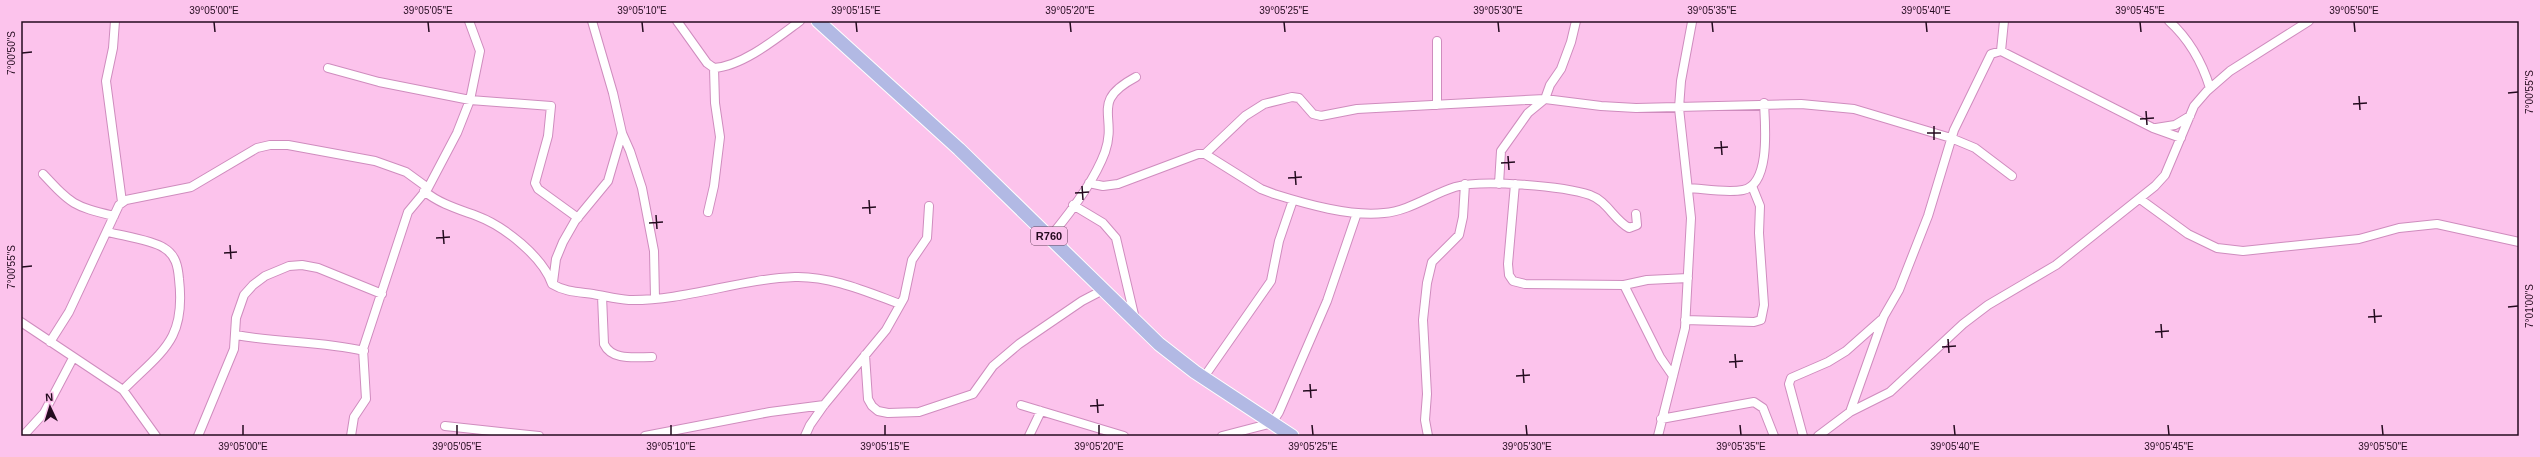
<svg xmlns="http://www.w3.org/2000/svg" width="2540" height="457" font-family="Arial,sans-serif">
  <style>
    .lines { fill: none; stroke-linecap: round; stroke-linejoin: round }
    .street-casing { stroke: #cf8cbe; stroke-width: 10 }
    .primary-casing { stroke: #fff; stroke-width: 15 }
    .street { stroke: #fff; stroke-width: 8 }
    .primary { stroke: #b2b9e4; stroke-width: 13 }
    .ticks { fill: none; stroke: #240b1f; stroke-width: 1.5 }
    .labels { text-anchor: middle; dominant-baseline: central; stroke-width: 3; stroke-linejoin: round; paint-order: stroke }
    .shield { fill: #fcc3ec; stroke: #65425c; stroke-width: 1 }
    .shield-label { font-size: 11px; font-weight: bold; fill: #240b1f }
    .neatline { fill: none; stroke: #240b1f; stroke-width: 1.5 }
    .ticks-label { font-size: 10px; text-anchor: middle; fill: #240b1f }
  </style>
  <rect width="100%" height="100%" fill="#fcc3ec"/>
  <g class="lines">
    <defs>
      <path id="street" d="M115,21L113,48L106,81L122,202
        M592,21L613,93L622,133L630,151L642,188L654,251L655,298
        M677,21L707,63L714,68C743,66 777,38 800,21
        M2169,21C2190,40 2202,62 2210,88
        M2001,51L2004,21
        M328,68L379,82L470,100L551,106L548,136L535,183L538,189L578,218
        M1437,105V41
        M2156,128L2175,125L2190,116
        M1205,154L1245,116L1264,104L1292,97L1299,98L1313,114L1321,116L1357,109L1545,99L1601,106L1636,108L1801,104L1854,109L1951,138L1975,148L2012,176
        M43,174C72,205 73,206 114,216
        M1089,183L1103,186L1118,184L1198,154H1205L1261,189L1274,194C1306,204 1351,217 1384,213C1409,211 1432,194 1455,187C1481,179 1564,186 1590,195C1607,201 1614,220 1629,228L1637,225L1636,214
        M1499,184L1501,151L1528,113L1545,99L1550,85L1561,69L1571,42L1576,21
        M1515,184L1508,264L1509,275L1513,281L1525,284L1624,285L1647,280L1688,278
        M1688,188C1705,189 1727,193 1743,190C1771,185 1765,124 1764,103
        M424,191C440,204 458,209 477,216C504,226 543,257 552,284C565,292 578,292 593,294C605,296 617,299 629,300C685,301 739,279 795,277C831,276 867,292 900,304
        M2140,199L2188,234L2217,248L2243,251L2359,239L2399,228L2437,224L2519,242
        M1073,205L1103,223L1116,238L1135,319
        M708,212L714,186L720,137L715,103L714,68
        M108,232C123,236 152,240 164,248C176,255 178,267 179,279C186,340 163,350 123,390
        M1050,237C1070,213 1094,182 1105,152C1118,115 1089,102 1136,77
        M553,282L556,259L563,242L575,221L608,181L622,133
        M1624,285L1660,357L1673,376
        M602,296L604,344C612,361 635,357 652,357
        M1685,320L1754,322L1761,320L1764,305L1759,233L1760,206L1752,186
        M21,322L123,390L156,436
        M236,335C279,343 321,341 364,351
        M50,342L69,312L119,205L126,200L191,187L257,148L270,145H288L375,161L406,172L428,188
        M865,355L868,399L872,406L878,411L888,413L919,412L973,394L993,366L1019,344L1082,301L1103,290
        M1204,377L1271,281L1279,241L1293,200
        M1021,405L1124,436
        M1850,412L1884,316L1899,290L1928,216L1954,130L1991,54L2001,51L2153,128L2181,138
        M1661,419L1754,402L1763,408L1774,436
        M445,426L539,436
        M23,436L44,413L73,358
        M198,436L234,349L236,318L244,295L253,285L265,276L289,266L302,265L318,268L382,294
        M351,436L354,417L366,399L363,349L408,212L428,188L457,133L470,100L480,51L469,21
        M645,436L770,412L824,405
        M805,436L810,425L824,405L886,330L904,298L912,260L927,238L929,206
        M1029,436L1041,411
        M1222,436L1272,423L1279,412L1327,301L1357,213
        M1428,436L1425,420L1427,394L1423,320L1427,283L1432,262L1459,235L1463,217L1465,184
        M1658,436L1685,328L1691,218L1679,108L1681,81L1692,22
        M1803,436L1789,384L1791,378L1828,362L1846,351L1881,320
        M1818,436L1850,412L1890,392L1963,324L1988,305L2056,265L2155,186L2165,175L2194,106L2207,91L2230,71L2309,21"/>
      <path id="primary" d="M818,21L959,149L1159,344L1195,372L1292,436"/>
    </defs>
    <use href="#street" class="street-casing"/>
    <use href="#primary" class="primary-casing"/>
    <use href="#street" class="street"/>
    <use href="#primary" class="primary"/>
  </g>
  <path class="ticks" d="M214,22L215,32M428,22L429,32M642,22L643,32M856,22L857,32M1070,22L1071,32M1284,22L1285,32M1498,22L1499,32M1712,22L1713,32M1926,22L1927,32M2140,22L2141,32M2354,22L2355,32M22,53L32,52M2508,93L2518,92M2359,96L2360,110M2353,104L2367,103M2146,111L2147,125M2140,119L2154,118M1934,126V140M1927,133H1941M1721,141L1722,155M1714,148L1728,147M1508,156L1509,170M1501,163L1515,162M1295,171L1296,185M1288,178L1302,177M1082,186L1083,200M1075,193L1089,192M869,200L870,214M862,208L876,207M656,215L657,229M649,223L663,222M443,230L444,244M436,238L450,237M230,245L231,259M224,253L237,252M22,267L32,266M2508,307L2518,306M2374,309L2375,323M2368,317L2382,316M2161,324L2162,338M2155,332L2169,331M1948,339L1949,353M1942,347L1956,346M1735,354L1736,368M1729,362L1743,361M1523,369L1524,383M1516,376L1530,375M1310,384L1311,398M1303,391L1317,390M1097,399L1098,413M1090,406L1104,405M243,425V435M457,425V435M671,425V435M885,425V435M1099,425V435M1312,425L1313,435M1526,425L1527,435M1740,425L1741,435M1954,425L1955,435M2168,425L2169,435M2382,425L2383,435"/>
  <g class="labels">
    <rect class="shield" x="1031" y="227" width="36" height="18" rx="3"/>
    <g class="shield-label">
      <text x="1049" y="236">R760</text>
    </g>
  </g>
  <rect width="2540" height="457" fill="none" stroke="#fcc3ec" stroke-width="44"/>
  <g transform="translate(50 407) rotate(356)" stroke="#fcc3ec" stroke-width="3" paint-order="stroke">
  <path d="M0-3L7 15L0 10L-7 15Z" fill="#240b1f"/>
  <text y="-6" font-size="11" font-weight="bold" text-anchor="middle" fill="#240b1f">N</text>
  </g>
  <rect x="22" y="22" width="2496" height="413" class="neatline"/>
  <g class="ticks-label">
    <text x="214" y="14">39°05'00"E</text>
    <text x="428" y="14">39°05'05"E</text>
    <text x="642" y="14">39°05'10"E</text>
    <text x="856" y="14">39°05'15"E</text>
    <text x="1070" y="14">39°05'20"E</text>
    <text x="1284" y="14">39°05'25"E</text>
    <text x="1498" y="14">39°05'30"E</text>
    <text x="1712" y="14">39°05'35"E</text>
    <text x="1926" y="14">39°05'40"E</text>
    <text x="2140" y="14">39°05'45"E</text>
    <text x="2354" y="14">39°05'50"E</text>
    <text transform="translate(11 53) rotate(-90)" y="4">7°00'50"S</text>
    <text transform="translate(2529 92) rotate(-90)" y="4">7°00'55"S</text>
    <text transform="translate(11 267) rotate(-90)" y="4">7°00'55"S</text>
    <text transform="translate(2529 306) rotate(-90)" y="4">7°01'00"S</text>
    <text x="243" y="450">39°05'00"E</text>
    <text x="457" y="450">39°05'05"E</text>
    <text x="671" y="450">39°05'10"E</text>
    <text x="885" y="450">39°05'15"E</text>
    <text x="1099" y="450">39°05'20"E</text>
    <text x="1313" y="450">39°05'25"E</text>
    <text x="1527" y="450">39°05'30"E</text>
    <text x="1741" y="450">39°05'35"E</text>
    <text x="1955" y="450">39°05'40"E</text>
    <text x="2169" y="450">39°05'45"E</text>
    <text x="2383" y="450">39°05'50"E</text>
  </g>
</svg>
